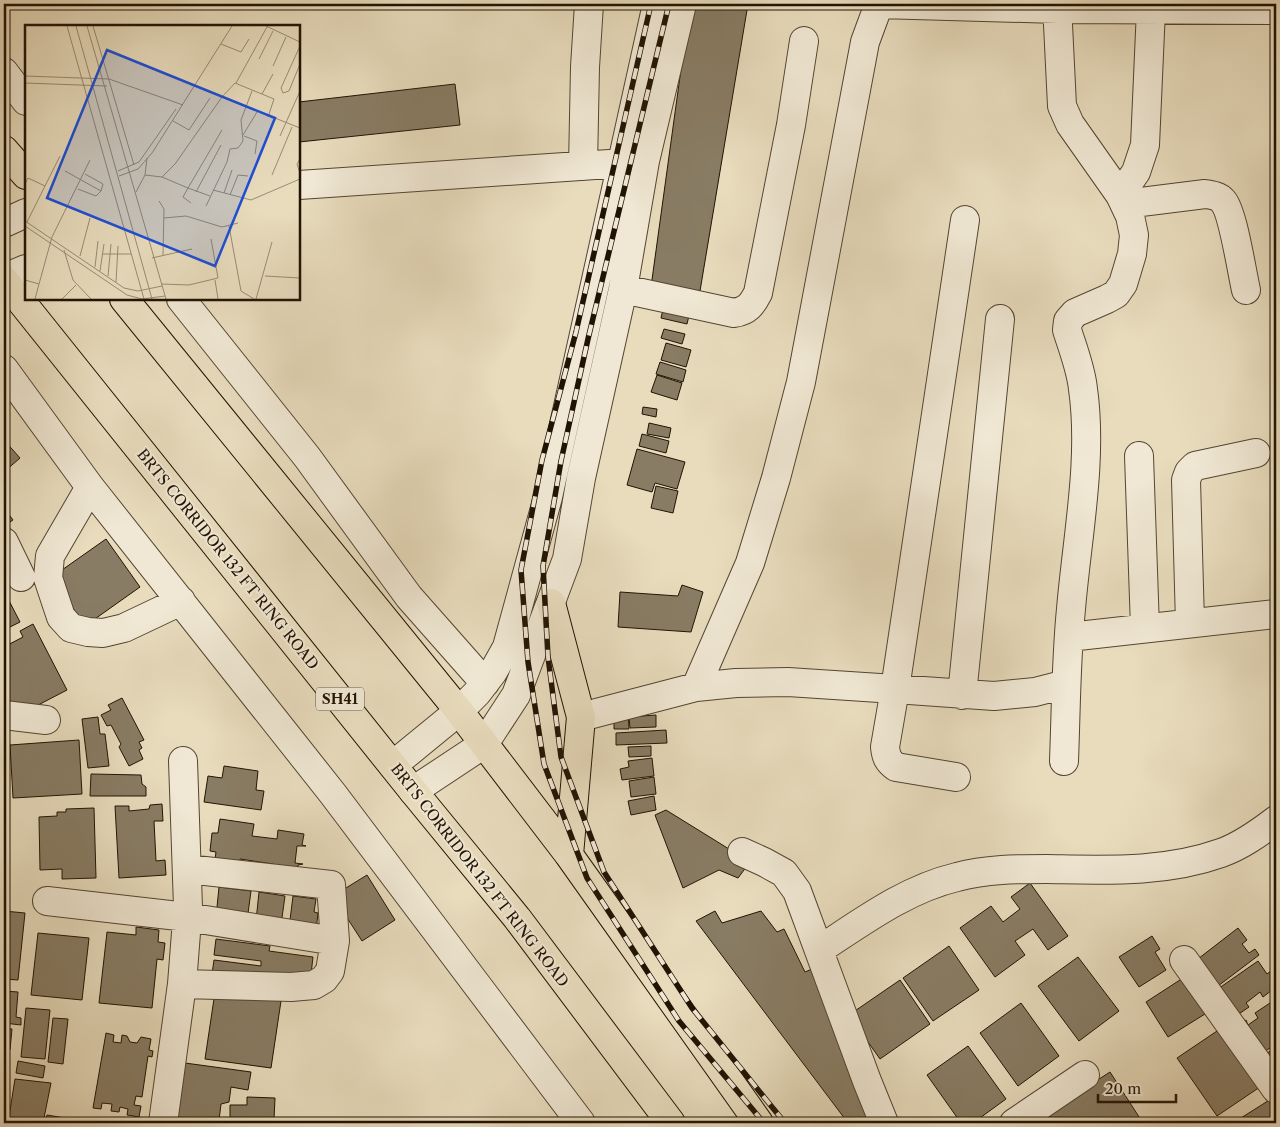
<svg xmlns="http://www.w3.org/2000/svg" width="1280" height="1127" font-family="'Libre Caslon Text',serif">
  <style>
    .building { fill: #887c64; stroke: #211303 }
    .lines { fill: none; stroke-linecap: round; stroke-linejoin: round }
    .minor-casing { stroke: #534532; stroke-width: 30 }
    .major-casing { stroke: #211303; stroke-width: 30 }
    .minor { stroke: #f0e8d4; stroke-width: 28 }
    .major { stroke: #e8dcbd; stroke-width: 28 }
    .rail-casing { stroke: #211303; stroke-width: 5.5 }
    .rail { stroke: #f0e8d4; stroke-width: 4; stroke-dasharray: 11; stroke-linecap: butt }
    .labels { text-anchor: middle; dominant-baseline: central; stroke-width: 4; stroke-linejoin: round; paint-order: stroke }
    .shield { fill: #f0e8d4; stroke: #5f5342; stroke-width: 1 }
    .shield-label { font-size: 14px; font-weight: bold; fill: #211303 }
    .street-label { font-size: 15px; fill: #211303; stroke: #f0e8d4 }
    .inset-road { fill: none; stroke: #988c73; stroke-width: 1 }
    .view { fill: #1d4ed8; fill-opacity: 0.15; stroke: #1d4ed8; stroke-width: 2.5 }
    .inset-edge { fill: none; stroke: #211303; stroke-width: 2.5 }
  </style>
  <rect width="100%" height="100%" fill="#e8dcbd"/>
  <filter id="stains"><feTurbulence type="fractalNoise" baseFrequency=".004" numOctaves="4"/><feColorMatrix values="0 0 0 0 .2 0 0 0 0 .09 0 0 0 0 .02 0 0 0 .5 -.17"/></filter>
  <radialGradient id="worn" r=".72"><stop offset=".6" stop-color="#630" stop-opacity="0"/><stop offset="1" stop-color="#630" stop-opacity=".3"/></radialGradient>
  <path class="building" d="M690,4H748L699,297L651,287Z
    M455,84L460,125L299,142V102Z
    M665,301L691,307L687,324L661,318Z
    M664,329L685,334L682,344L661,338Z
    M666,343L691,350L686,367L661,360Z
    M660,362L686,370L683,382L656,374Z
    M657,375L682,383L677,400L651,392Z
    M643,407L657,409L656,417L642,414Z
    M649,423L671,428L669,438L647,434Z
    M642,434L669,441L666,453L639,446Z
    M4,440L20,458L4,472Z
    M637,449L685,462L677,489L655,483L652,492L627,485Z
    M656,486L678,491L673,513L651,508Z
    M4,508L13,520L4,526Z
    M106,539L140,587L85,626L52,577Z
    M682,585L703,592L691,632L618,627L620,592L678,596Z
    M4,591L20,622L6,629L9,635L4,638Z
    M33,624L67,690L17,716L4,690V647L23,637L20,631Z
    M122,698L144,740L139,742L142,748L139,750L143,759L129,766L119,747L121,744L111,725L107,726L101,715L111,710L108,705Z
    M628,710L629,729H614V723L608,724Z
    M656,715V727L630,728L629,717Z
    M98,717L100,734H105L109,766L88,768L82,719Z
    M666,730L667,743L616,745V733Z
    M79,740L82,794L13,798L10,745Z
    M651,746V756L629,757L628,747Z
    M652,758L654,776L622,780L620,769L629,767L628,761Z
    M224,766L258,771L256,790L264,791L261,810L204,802L208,776L222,778Z
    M91,774L141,775L142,784L146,787V796H90Z
    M654,777L656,794L631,797L629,781Z
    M654,796L656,810L631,815L628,801Z
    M162,804L163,821H154L156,861L165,860L166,875L119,878L115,806H129V811L149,809L150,805Z
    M94,808L96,878L62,879V869L40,870L39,817L57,816V812H66V809Z
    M666,810L750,862L738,878L719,870L683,888L655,815Z
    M220,819L254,824L252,836L277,839L278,830L304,834L302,845L306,846H297L295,863L303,864L298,865L297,875L272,872L273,864L240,859L239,869L214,866L216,852L210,851L212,833H218Z
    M367,875L395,920L362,941L333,896Z
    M1030,883L1068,936L1048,950L1033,929L1015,941L1025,955L995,977L960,928L991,906L1003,922L1020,909L1011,897Z
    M219,887L251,891L247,921L216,917Z
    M259,892L285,896L281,925L256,921Z
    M293,896L316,899L314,912L318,913L316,931L289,928Z
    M4,911L25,913L18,980L4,979Z
    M715,911L722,923L761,911L777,932L784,929L805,972L821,965L881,1123H848L696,921Z
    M136,927L159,930L158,942L165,943L163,960L157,959L152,1008L99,1003L107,932L136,935Z
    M1238,928L1247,940L1242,944L1249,953L1255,949L1259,955L1214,989L1194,962Z
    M38,933L89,938L82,1000L31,995Z
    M1152,936L1160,949L1155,952L1166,970L1139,987L1119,957Z
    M216,939L270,946L269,951L313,957L310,983L212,974L214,960L261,966V961L214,955Z
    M949,946L979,990L933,1021L903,978Z
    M1078,957L1119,1011L1079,1041L1038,986Z
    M1258,961L1267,974L1271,971L1276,978V987L1263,997L1260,992L1246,1003L1249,1007L1233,1018L1215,991Z
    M1183,978L1205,1014L1168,1037L1146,1002Z
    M900,980L930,1024L880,1059L849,1015Z
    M4,991L18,992L16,1017L21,1018V1025L4,1023Z
    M215,992L281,1001L271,1068L205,1059Z
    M1276,999V1044L1258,1056L1237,1026L1246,1020L1248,1025L1258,1018L1255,1013Z
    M1021,1003L1059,1056L1018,1086L980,1033Z
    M26,1008L50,1010L45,1059L21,1057Z
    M53,1018L68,1019L63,1064L48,1062Z
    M4,1028L12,1029L10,1050L4,1049Z
    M1220,1029L1260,1087L1217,1116L1177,1058Z
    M106,1033L114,1035L113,1042L121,1043L122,1035L127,1036L130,1042L137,1043L141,1037L151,1039L149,1050L153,1051L152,1057L148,1056L142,1097L136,1096L134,1105L141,1106L139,1117L127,1115L128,1109L120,1107L119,1112L111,1111L112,1104L102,1103L101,1109L93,1108Z
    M968,1046L1006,1099L973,1123H961L927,1075Z
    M1276,1047V1075L1263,1056Z
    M18,1061L45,1066L43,1078L16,1073Z
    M185,1063L251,1072L248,1090L231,1087L229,1102L221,1104L219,1120L213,1119V1123H176Z
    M1110,1072L1143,1123H1031Z
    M15,1079L51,1083L43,1123H8Z
    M247,1097L275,1098L274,1119L230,1120V1105H247Z
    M1271,1099L1276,1107V1123H1233Z
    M47,1115L83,1121L82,1123H45Z"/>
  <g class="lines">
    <defs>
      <path id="minor" d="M1057,4L1062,106L1070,124L1120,195L1130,216L1134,235L1132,254L1123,284L1116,294L1107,299L1075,313L1068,321L1067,330C1073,349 1081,369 1083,389C1093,460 1077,537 1071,609C1066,659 1066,710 1064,761
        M4,72L26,101
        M583,166L585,67L589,4
        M299,185L639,162
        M1120,195L1136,172L1145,145L1151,9
        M1125,204L1205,194C1212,195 1219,196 1223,201C1233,212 1242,273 1246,290
        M4,223L26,213
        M4,278L26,269
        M623,289L734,313C747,311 752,305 758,293L791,125L804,41
        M181,299L307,457L409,597L485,683
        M4,369L90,487L333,794L581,1123
        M1139,456L1145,628
        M90,487L50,556L48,578L61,617L71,628L88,632L103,633L124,628L181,601
        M4,542L21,577
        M1190,623L1186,480L1189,472L1195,466L1256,453
        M1069,637L1276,614
        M696,687L736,683L788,682L895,689L965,220
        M962,695L1000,319
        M4,715L46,720
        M581,717L696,687L750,563L776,478L801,382L865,42L879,4L1057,9L1276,10
        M393,765L459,711L477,693L493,672L507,647L548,497L657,4
        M956,777L896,767C888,761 886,757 885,747L895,689L994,696L1035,692L1066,684
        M413,791L484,744L516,695L567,559L581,478L623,289L645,161L682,4
        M742,852L764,862L784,873L797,891L867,1081L884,1123
        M47,901L187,917L335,941
        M819,950C862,922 906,889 957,877C986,869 1017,869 1047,869C1106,870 1165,873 1221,853C1241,846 1259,833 1276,820
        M1184,960L1276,1089
        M182,984L291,987L314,985L324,979L330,971L335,941L331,885L187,869
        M163,1123L182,984L188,907L183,761
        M1014,1123L1085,1075"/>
      <path id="major" d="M4,150L26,175
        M4,280L413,791L517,918L671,1123
        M124,299L459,711L569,855L759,1123
        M551,603L581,717L569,855"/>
    </defs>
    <use href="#minor" class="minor-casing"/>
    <use href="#major" class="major-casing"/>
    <use href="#minor" class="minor"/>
    <use href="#major" class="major"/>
    <defs>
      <path id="rail" d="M651,4L576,332L542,460L521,570L528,662L544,764L587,878L679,1021L764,1123
        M669,4L588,339L561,461L543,566L548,657L561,757L604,872L692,1008L785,1123"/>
    </defs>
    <use href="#rail" class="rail-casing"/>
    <use href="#rail" class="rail"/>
  </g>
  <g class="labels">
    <rect class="shield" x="316" y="687.5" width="48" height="23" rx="4"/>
    <g class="shield-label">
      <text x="340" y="699">SH41</text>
    </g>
    <g class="street-label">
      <text transform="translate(228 559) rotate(51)">BRTS CORRIDOR 132 FT RING ROAD</text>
      <text transform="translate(480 875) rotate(52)">BRTS CORRIDOR 132 FT RING ROAD</text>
    </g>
  </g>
  <g transform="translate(25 25)">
    <rect width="275" height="275" fill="#e8dcbd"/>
    <path class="inset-road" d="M42,1L119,274M51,1L127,274M62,1L141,274M68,1L109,140M241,1L275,17M196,19L216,27L224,14M275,21L256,63L258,68L264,66L275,39M234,34L248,6M248,41L261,12M0,51L84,54L158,80M0,58L82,61M211,58L242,2M237,69L248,49M197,72L210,58L249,74L243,92M148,96L164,105L185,73M218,110L232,87M219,111L232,116L230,129M255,111L275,66M275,134L272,139L275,148M40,146L76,166M93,146L114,137L151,84M120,150L137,152L150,139L197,72L275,103M247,150L267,102M94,151L113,144L127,128L207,1M137,152L163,163L197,105M0,159L3,153L20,161M53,164L71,171L76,166L78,159L60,149M188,165L226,175L275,154M111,167L120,150L122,133M171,167L196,120M199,168L207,145M205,170L213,150L223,151M134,176L139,184L138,230M166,178L158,172L163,163L185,171M181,181L202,137L205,124L213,123L218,116L216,95L227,66M139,193L161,191L197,202L213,198M0,196L99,263L113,266L137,261M2,197L35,131M0,201L102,270L117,274L140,271M204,201L216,266L229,274M39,225L48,255L66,274M78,229H106M55,231L65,193M127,233L167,224M70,242L73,216M75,246L79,219M83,251L86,219M240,251L275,253M0,255L14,259L27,212L65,135M190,255L193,274M91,257L93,221M137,259L164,260L193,253L186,214M10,274L14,259M37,274L51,260M231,274L247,217"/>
    <path class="view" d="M82,25L250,93L190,241L22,173Z"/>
    <rect width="275" height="275" class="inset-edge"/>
  </g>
  <rect width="1280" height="1127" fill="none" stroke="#e8dcbd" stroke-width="20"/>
  <rect x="5" y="5" width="1270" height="1117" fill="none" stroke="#211303" stroke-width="2.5"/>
  <rect x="10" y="10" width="1260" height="1107" fill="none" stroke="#211303"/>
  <path d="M1098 1094v8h78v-8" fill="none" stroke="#211303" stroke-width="2.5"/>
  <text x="1105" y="1094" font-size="15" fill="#211303" stroke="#f0e8d4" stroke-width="4" paint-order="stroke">20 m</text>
  <rect width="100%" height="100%" filter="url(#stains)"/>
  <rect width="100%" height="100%" fill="url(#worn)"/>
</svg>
